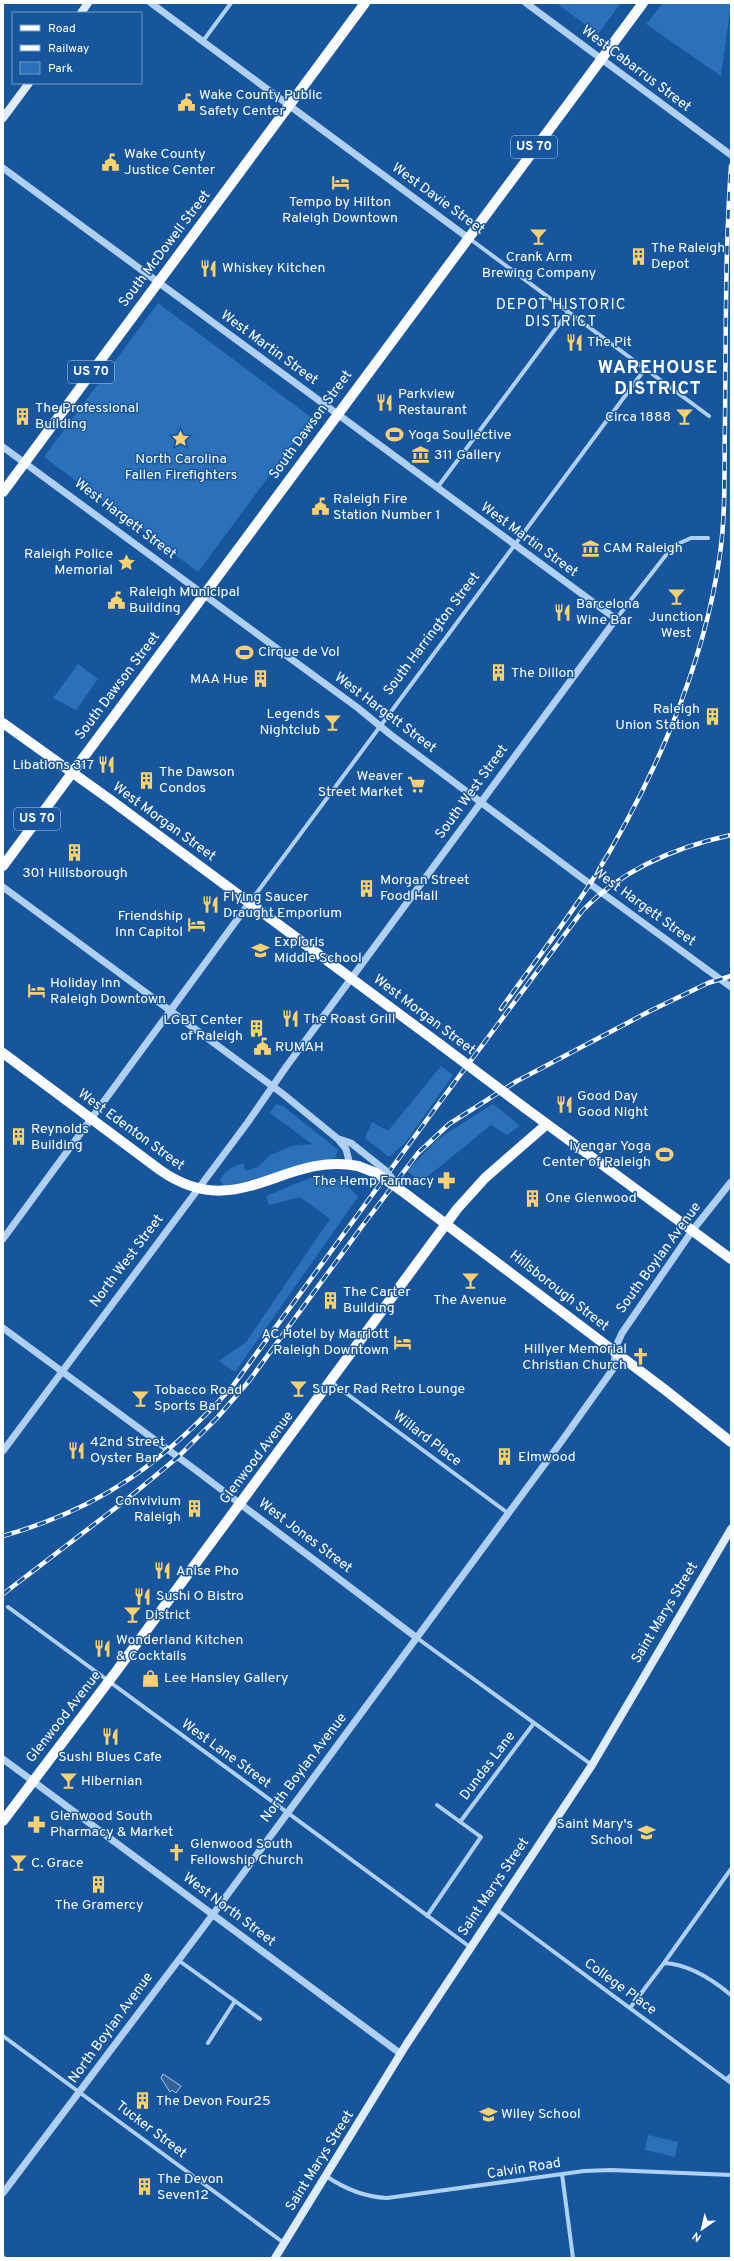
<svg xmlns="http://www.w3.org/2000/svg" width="734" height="2261" font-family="Overpass,sans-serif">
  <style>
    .green { fill: #2b71ba }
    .water { fill: #356396; stroke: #a2cbf5 }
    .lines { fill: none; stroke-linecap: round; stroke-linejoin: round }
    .minor { stroke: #afd0f2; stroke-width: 4 }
    .tertiary { stroke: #afd0f2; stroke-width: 7 }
    .secondary { stroke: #deecfc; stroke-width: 8 }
    .primary { stroke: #fafcff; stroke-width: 10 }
    .rail-casing { stroke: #fff; stroke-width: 4.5 }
    .rail { stroke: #17569d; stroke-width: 3; stroke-dasharray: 9; stroke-linecap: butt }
    .tertiary-bridge { stroke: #afd0f2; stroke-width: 7 }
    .primary-bridge { stroke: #fafcff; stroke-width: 10 }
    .labels { text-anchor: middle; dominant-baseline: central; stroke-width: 3; stroke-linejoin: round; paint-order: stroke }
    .shield { fill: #17569d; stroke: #b9cce2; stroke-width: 1 }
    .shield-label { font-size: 13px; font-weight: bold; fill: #fff }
    .street-label { font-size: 14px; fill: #fff; stroke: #17569d }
    .poi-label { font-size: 14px; fill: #fff; stroke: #17569d; text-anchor: start }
    .neighbourhood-label { font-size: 15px; letter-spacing: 1px; fill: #fff; stroke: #17569d }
    .district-label { font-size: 18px; font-weight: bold; letter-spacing: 1px; fill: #fff; stroke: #17569d }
  </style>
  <rect width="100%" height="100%" fill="#17569d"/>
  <path class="green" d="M556,3H621L598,34Z
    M663,3H731L721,76L646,24Z
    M158,303L312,418L198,572L44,457Z
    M78,664L98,679L76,710L53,698Z
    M441,1066L453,1075L405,1143L389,1157L365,1138L372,1122L388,1131Z
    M276,1104L283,1106L338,1150L335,1158L224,1187L220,1179C226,1171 234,1164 244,1164L245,1171L258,1167L270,1155L292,1146L312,1144L270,1113Z
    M493,1104L520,1126L507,1135L491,1125L421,1182L407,1171L438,1139Z
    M310,1178L341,1179L358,1197L235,1372L219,1361L246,1342L330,1219L300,1197L269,1205L266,1196Z
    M648,2135L678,2142L675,2157L645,2150Z"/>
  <path class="water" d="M163,2074L181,2086L176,2093L172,2090L170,2092L161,2078Z"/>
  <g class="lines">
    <path class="minor" d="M203,41L231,3
      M470,239L709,416
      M437,488L568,312
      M616,619L673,546L691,538H708
      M250,902L645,369
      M331,1382L509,1514
      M8,1607L470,1947
      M417,1638L592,1765
      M460,1822L534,1723
      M496,1909L731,2083
      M427,1916L481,1837L437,1805
      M178,1960L260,2019
      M664,1963L731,1869
      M630,2008L664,1963C689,1964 713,1980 731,1995
      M3,2036L284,2243
      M208,2043L235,2001
      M727,2079L731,2075
      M562,2174L573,2258
      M326,2176C345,2189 364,2197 387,2198L584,2171L611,2170L731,2175
      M3,2257L4,2258"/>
    <path class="tertiary" d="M151,3L467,237
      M526,3L731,155
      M3,168L616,619L286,1067L248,1122L3,1451
      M3,447L358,708L391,735L590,884L731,987
      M3,887L283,1094L338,1139L346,1149L350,1165
      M339,1139L351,1143L361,1151
      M3,1239L250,902
      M3,1328L197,1471L417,1638
      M3,1759L401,2054
      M3,2193L205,1925L561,1442L613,1369L617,1344L622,1333L692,1231L731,1182"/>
    <path class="secondary" d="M81,13L88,3
      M3,118L29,83
      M275,2258L406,2045L592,1765L731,1529"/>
    <path class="primary" d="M3,492L365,3
      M3,723L112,801L441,1045
      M3,866L643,3
      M3,1053L160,1170C238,1225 283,1151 358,1166
      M525,1108L731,1259
      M406,1194L664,1389L731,1442
      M3,1821L115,1673L457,1209L485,1178L547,1124"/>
    <defs>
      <path id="rail" d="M501,1009C530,968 562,927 590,884C651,787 704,668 720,554C726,511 724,467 725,423C726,337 725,251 731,166
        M3,1536C102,1508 164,1462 232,1387L437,1106L583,910C623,869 676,847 731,835
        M3,1594L126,1500L178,1457L217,1418L249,1381L363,1225L418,1153L449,1124L517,1081L650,1011L708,983L731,976"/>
    </defs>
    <use href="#rail" class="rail-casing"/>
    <use href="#rail" class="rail"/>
    <path class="tertiary-bridge" d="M361,1151L385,1170L399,1186"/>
    <path class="primary-bridge" d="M441,1045L525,1108
      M358,1166L376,1173L406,1194"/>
  </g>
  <defs>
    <symbol id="civic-bare" viewBox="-9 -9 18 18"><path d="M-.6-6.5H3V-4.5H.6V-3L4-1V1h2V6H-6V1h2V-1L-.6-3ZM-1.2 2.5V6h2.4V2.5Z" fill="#ffd170" stroke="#17569d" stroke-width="2.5" paint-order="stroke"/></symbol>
    <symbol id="hotel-bare" viewBox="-9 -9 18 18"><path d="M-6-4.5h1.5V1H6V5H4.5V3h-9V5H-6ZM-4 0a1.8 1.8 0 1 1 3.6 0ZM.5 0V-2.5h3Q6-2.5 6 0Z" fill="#ffd170" stroke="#17569d" stroke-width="2.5" paint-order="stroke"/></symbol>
    <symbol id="bar-bare" viewBox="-9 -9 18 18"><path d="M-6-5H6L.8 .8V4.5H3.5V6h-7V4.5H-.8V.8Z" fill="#ffd170" stroke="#17569d" stroke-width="2.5" paint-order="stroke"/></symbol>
    <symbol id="building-bare" viewBox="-9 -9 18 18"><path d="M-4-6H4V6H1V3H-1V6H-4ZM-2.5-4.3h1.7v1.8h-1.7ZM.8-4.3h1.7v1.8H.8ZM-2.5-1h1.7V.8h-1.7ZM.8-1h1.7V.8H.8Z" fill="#ffd170" stroke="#17569d" stroke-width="2.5" paint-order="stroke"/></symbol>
    <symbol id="restaurant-bare" viewBox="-9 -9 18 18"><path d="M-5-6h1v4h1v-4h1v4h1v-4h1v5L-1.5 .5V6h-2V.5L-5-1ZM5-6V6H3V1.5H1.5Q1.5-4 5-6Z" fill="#ffd170" stroke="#17569d" stroke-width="2.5" paint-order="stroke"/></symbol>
    <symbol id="stadium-bare" viewBox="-9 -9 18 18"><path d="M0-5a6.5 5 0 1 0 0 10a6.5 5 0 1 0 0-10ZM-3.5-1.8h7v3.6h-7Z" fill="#ffd170" stroke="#17569d" stroke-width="2.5" paint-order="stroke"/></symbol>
    <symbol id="sight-bare" viewBox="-9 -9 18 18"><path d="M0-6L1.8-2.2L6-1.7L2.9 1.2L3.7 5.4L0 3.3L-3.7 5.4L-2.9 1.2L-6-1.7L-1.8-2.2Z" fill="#ffd170" stroke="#17569d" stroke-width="2.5" paint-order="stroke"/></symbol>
    <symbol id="museum-bare" viewBox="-9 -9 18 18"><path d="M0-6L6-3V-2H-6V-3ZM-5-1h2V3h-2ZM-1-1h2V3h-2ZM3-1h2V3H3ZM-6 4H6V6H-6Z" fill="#ffd170" stroke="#17569d" stroke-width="2.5" paint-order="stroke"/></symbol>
    <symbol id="supermarket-bare" viewBox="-9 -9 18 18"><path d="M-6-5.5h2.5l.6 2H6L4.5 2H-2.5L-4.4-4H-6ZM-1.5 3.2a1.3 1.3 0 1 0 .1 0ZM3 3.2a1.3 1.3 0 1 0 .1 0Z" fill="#ffd170" stroke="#17569d" stroke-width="2.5" paint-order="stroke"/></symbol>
    <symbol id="school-bare" viewBox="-9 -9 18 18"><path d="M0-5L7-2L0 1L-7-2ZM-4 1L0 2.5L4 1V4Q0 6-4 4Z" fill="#ffd170" stroke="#17569d" stroke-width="2.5" paint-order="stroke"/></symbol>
    <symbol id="pharmacy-bare" viewBox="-9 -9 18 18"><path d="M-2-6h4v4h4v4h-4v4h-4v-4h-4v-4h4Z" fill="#ffd170" stroke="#17569d" stroke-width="2.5" paint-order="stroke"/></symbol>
    <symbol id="church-bare" viewBox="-9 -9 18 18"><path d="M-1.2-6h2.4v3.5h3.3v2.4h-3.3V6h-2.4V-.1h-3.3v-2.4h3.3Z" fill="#ffd170" stroke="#17569d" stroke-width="2.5" paint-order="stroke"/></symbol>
    <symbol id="shop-bare" viewBox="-9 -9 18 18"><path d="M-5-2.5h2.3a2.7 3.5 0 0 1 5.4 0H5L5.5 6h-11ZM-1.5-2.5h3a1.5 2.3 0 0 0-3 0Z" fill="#ffd170" stroke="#17569d" stroke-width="2.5" paint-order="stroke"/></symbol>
  </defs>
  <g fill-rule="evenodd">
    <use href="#civic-bare" x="174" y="90" width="25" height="25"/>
    <use href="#civic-bare" x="98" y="150" width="25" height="25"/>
    <use href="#hotel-bare" x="328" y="170" width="25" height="25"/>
    <use href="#bar-bare" x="526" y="224" width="25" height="25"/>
    <use href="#building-bare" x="626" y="244" width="25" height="25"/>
    <use href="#restaurant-bare" x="196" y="256" width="25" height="25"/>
    <use href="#restaurant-bare" x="562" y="330" width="25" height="25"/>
    <use href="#restaurant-bare" x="372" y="390" width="25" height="25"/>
    <use href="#building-bare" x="10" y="404" width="25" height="25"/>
    <use href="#bar-bare" x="672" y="404" width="25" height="25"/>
    <use href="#stadium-bare" x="382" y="422" width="25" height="25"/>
    <use href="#sight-bare" x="168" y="426" width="25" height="25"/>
    <use href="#museum-bare" x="408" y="442" width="25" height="25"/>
    <use href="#civic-bare" x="308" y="494" width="25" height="25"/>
    <use href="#museum-bare" x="578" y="536" width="25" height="25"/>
    <use href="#sight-bare" x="114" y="550" width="25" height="25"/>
    <use href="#bar-bare" x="664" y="584" width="25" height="25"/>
    <use href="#civic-bare" x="104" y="588" width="25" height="25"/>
    <use href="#restaurant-bare" x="550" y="600" width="25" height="25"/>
    <use href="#stadium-bare" x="232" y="640" width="25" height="25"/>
    <use href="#building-bare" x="486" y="660" width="25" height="25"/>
    <use href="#building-bare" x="248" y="666" width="25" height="25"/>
    <use href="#building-bare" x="700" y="704" width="25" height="25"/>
    <use href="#bar-bare" x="320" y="710" width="25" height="25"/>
    <use href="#restaurant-bare" x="94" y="752" width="25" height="25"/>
    <use href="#building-bare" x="134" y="768" width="25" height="25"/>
    <use href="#supermarket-bare" x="404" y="772" width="25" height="25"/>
    <use href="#building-bare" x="62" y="840" width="25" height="25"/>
    <use href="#building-bare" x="354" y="876" width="25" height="25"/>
    <use href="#restaurant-bare" x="198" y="892" width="25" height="25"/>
    <use href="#hotel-bare" x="184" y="912" width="25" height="25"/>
    <use href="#school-bare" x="248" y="938" width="25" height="25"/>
    <use href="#hotel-bare" x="24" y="978" width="25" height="25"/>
    <use href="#restaurant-bare" x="278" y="1006" width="25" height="25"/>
    <use href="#building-bare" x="244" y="1016" width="25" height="25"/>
    <use href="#civic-bare" x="250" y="1034" width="25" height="25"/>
    <use href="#restaurant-bare" x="552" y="1092" width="25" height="25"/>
    <use href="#building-bare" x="6" y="1124" width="25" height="25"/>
    <use href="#stadium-bare" x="652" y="1142" width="25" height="25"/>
    <use href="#pharmacy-bare" x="434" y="1168" width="25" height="25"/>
    <use href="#building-bare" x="520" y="1186" width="25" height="25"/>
    <use href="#bar-bare" x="458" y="1268" width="25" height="25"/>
    <use href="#building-bare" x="318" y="1288" width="25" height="25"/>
    <use href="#hotel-bare" x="390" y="1330" width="25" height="25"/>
    <use href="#church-bare" x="628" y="1344" width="25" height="25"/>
    <use href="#bar-bare" x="286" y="1376" width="25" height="25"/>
    <use href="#bar-bare" x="128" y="1386" width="25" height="25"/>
    <use href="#restaurant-bare" x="64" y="1438" width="25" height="25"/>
    <use href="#building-bare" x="492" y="1444" width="25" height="25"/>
    <use href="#building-bare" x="182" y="1496" width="25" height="25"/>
    <use href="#restaurant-bare" x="150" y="1558" width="25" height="25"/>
    <use href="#restaurant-bare" x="130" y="1584" width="25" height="25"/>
    <use href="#bar-bare" x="120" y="1602" width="25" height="25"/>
    <use href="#restaurant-bare" x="90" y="1636" width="25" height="25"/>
    <use href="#shop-bare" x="138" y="1666" width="25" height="25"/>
    <use href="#restaurant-bare" x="98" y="1724" width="25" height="25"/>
    <use href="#bar-bare" x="56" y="1768" width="25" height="25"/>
    <use href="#pharmacy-bare" x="24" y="1812" width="25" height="25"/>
    <use href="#school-bare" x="634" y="1820" width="25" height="25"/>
    <use href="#church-bare" x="164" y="1840" width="25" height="25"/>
    <use href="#bar-bare" x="6" y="1850" width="25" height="25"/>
    <use href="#building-bare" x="86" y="1872" width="25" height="25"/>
    <use href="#building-bare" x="130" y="2088" width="25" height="25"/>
    <use href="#school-bare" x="476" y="2102" width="25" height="25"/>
    <use href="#building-bare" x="132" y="2174" width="25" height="25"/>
  </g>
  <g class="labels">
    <g class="shield">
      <rect x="511" y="136" width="46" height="22" rx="3"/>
      <rect x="68" y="361" width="46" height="22" rx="3"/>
      <rect x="14" y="808" width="46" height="22" rx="3"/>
    </g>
    <g class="shield-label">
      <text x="534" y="147">US 70</text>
      <text x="91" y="372">US 70</text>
      <text x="37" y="819">US 70</text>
    </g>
    <g class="street-label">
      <text transform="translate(636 69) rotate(37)">West Cabarrus Street</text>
      <text transform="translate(438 199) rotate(36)">West Davie Street</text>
      <text transform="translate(165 249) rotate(-53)">South McDowell Street</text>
      <text transform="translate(269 348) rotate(36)">West Martin Street</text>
      <text transform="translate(311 425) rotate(-54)">South Dawson Street</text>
      <text transform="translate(125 519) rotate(37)">West Hargett Street</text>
      <text transform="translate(529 540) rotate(36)">West Martin Street</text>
      <text transform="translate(432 634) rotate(-53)">South Harrington Street</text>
      <text transform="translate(118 686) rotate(-53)">South Dawson Street</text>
      <text transform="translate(385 713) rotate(37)">West Hargett Street</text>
      <text transform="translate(472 792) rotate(-54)">South West Street</text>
      <text transform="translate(164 822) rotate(36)">West Morgan Street</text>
      <text transform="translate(644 907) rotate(36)">West Hargett Street</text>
      <text transform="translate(424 1015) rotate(37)">West Morgan Street</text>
      <text transform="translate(131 1130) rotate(36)">West Edenton Street</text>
      <text transform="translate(659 1258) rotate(-54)">South Boylan Avenue</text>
      <text transform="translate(127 1261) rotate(-53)">North West Street</text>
      <text transform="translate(559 1291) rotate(38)">Hillsborough Street</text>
      <text transform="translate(427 1439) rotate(37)">Willard Place</text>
      <text transform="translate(257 1458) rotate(-53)">Glenwood Avenue</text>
      <text transform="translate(305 1536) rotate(37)">West Jones Street</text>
      <text transform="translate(665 1613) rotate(-59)">Saint Marys Street</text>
      <text transform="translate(64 1717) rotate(-52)">Glenwood Avenue</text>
      <text transform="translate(226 1754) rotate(36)">West Lane Street</text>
      <text transform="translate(488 1766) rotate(-53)">Dundas Lane</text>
      <text transform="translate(304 1768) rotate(-53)">North Boylan Avenue</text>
      <text transform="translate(494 1887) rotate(-56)">Saint Marys Street</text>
      <text transform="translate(229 1910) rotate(37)">West North Street</text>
      <text transform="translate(620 1987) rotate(36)">College Place</text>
      <text transform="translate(111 2028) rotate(-54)">North Boylan Avenue</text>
      <text transform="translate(151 2130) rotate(37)">Tucker Street</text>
      <text transform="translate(320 2161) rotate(-58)">Saint Marys Street</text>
      <text transform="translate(524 2169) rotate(-9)">Calvin Road</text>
    </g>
    <g class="poi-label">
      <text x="199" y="95">Wake County Public<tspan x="199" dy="16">Safety Center</tspan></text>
      <text x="124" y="154">Wake County<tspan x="124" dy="16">Justice Center</tspan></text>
      <text x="340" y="202" text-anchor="middle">Tempo by Hilton<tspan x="340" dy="16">Raleigh Downtown</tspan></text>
      <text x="651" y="248">The Raleigh<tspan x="651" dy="16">Depot</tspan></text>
      <text x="539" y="257" text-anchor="middle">Crank Arm<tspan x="539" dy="16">Brewing Company</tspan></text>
      <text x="222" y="268">Whiskey Kitchen</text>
      <text x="587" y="342">The Pit</text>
      <text x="398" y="394">Parkview<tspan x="398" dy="16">Restaurant</tspan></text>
      <text x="35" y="408">The Professional<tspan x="35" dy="16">Building</tspan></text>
      <text x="671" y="417" text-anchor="end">Circa 1888</text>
      <text x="408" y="435">Yoga Soullective</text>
      <text x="434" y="455">311 Gallery</text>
      <text x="181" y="459" text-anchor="middle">North Carolina<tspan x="181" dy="16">Fallen Firefighters</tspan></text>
      <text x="333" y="499">Raleigh Fire<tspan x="333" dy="16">Station Number 1</tspan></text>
      <text x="603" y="548">CAM Raleigh</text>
      <text x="113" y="554" text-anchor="end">Raleigh Police<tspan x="113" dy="16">Memorial</tspan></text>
      <text x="129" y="592">Raleigh Municipal<tspan x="129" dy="16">Building</tspan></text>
      <text x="576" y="604">Barcelona<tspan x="576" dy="16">Wine Bar</tspan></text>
      <text x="676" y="617" text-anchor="middle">Junction<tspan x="676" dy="16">West</tspan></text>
      <text x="258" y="652">Cirque de Vol</text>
      <text x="511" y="673">The Dillon</text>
      <text x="248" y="679" text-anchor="end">MAA Hue</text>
      <text x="700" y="709" text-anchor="end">Raleigh<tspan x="700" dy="16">Union Station</tspan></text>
      <text x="320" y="714" text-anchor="end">Legends<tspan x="320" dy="16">Nightclub</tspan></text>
      <text x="94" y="765" text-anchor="end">Libations 317</text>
      <text x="159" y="772">The Dawson<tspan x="159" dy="16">Condos</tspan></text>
      <text x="403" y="776" text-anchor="end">Weaver<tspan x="403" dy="16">Street Market</tspan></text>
      <text x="75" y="873" text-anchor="middle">301 Hillsborough</text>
      <text x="380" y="880">Morgan Street<tspan x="380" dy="16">Food Hall</tspan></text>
      <text x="223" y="897">Flying Saucer<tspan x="223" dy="16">Draught Emporium</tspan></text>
      <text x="183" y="916" text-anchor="end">Friendship<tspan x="183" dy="16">Inn Capitol</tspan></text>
      <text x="274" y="942">Exploris<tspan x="274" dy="16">Middle School</tspan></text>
      <text x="50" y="983">Holiday Inn<tspan x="50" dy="16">Raleigh Downtown</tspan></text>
      <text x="303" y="1019">The Roast Grill</text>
      <text x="243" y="1020" text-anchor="end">LGBT Center<tspan x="243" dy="16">of Raleigh</tspan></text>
      <text x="275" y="1047">RUMAH</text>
      <text x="577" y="1096">Good Day<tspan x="577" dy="16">Good Night</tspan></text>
      <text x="31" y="1129">Reynolds<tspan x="31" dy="16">Building</tspan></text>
      <text x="651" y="1146" text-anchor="end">Iyengar Yoga<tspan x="651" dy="16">Center of Raleigh</tspan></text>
      <text x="434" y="1181" text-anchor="end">The Hemp Farmacy</text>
      <text x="545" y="1198">One Glenwood</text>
      <text x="343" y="1292">The Carter<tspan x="343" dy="16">Building</tspan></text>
      <text x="470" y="1300" text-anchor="middle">The Avenue</text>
      <text x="389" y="1334" text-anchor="end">AC Hotel by Marriott<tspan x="389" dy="16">Raleigh Downtown</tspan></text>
      <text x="627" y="1349" text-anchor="end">Hillyer Memorial<tspan x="627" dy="16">Christian Church</tspan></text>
      <text x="312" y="1389">Super Rad Retro Lounge</text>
      <text x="154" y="1390">Tobacco Road<tspan x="154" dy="16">Sports Bar</tspan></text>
      <text x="90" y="1442">42nd Street<tspan x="90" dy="16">Oyster Bar</tspan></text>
      <text x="518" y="1457">Elmwood</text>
      <text x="181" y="1501" text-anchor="end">Convivium<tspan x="181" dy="16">Raleigh</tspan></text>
      <text x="176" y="1571">Anise Pho</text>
      <text x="156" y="1596">Sushi O Bistro</text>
      <text x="145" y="1615">District</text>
      <text x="116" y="1640">Wonderland Kitchen<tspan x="116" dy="16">&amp; Cocktails</tspan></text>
      <text x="164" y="1678">Lee Hansley Gallery</text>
      <text x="110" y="1757" text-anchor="middle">Sushi Blues Cafe</text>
      <text x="81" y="1781">Hibernian</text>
      <text x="50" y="1816">Glenwood South<tspan x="50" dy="16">Pharmacy &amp; Market</tspan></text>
      <text x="633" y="1824" text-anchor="end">Saint Mary's<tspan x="633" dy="16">School</tspan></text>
      <text x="190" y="1844">Glenwood South<tspan x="190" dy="16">Fellowship Church</tspan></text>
      <text x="31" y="1863">C. Grace</text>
      <text x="99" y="1905" text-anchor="middle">The Gramercy</text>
      <text x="156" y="2101">The Devon Four25</text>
      <text x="501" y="2114">Wiley School</text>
      <text x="157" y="2179">The Devon<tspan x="157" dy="16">Seven12</tspan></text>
    </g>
    <g class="neighbourhood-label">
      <text x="561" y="305">DEPOT HISTORIC<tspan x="561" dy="17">DISTRICT</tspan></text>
    </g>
    <g class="district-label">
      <text x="658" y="368">WAREHOUSE<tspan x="658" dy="21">DISTRICT</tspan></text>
    </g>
  </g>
  <rect width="734" height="2261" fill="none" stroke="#ffffff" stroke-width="8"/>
  <rect x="12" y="12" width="130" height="72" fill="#17569d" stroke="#749ac4"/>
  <rect x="20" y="25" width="20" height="6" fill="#fafcff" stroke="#749ac4"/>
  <text x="48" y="32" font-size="12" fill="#ffffff">Road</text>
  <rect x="20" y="45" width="20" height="6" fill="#ffffff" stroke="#749ac4"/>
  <text x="48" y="52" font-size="12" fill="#ffffff">Railway</text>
  <rect x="20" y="62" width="20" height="12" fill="#2b71ba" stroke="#749ac4"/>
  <text x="48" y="72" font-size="12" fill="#ffffff">Park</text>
  <g transform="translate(702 2229) rotate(214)" stroke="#17569d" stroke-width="3" paint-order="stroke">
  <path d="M0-3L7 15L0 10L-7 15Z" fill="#ffffff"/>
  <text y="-6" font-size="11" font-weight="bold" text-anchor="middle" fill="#ffffff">N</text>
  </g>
</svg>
